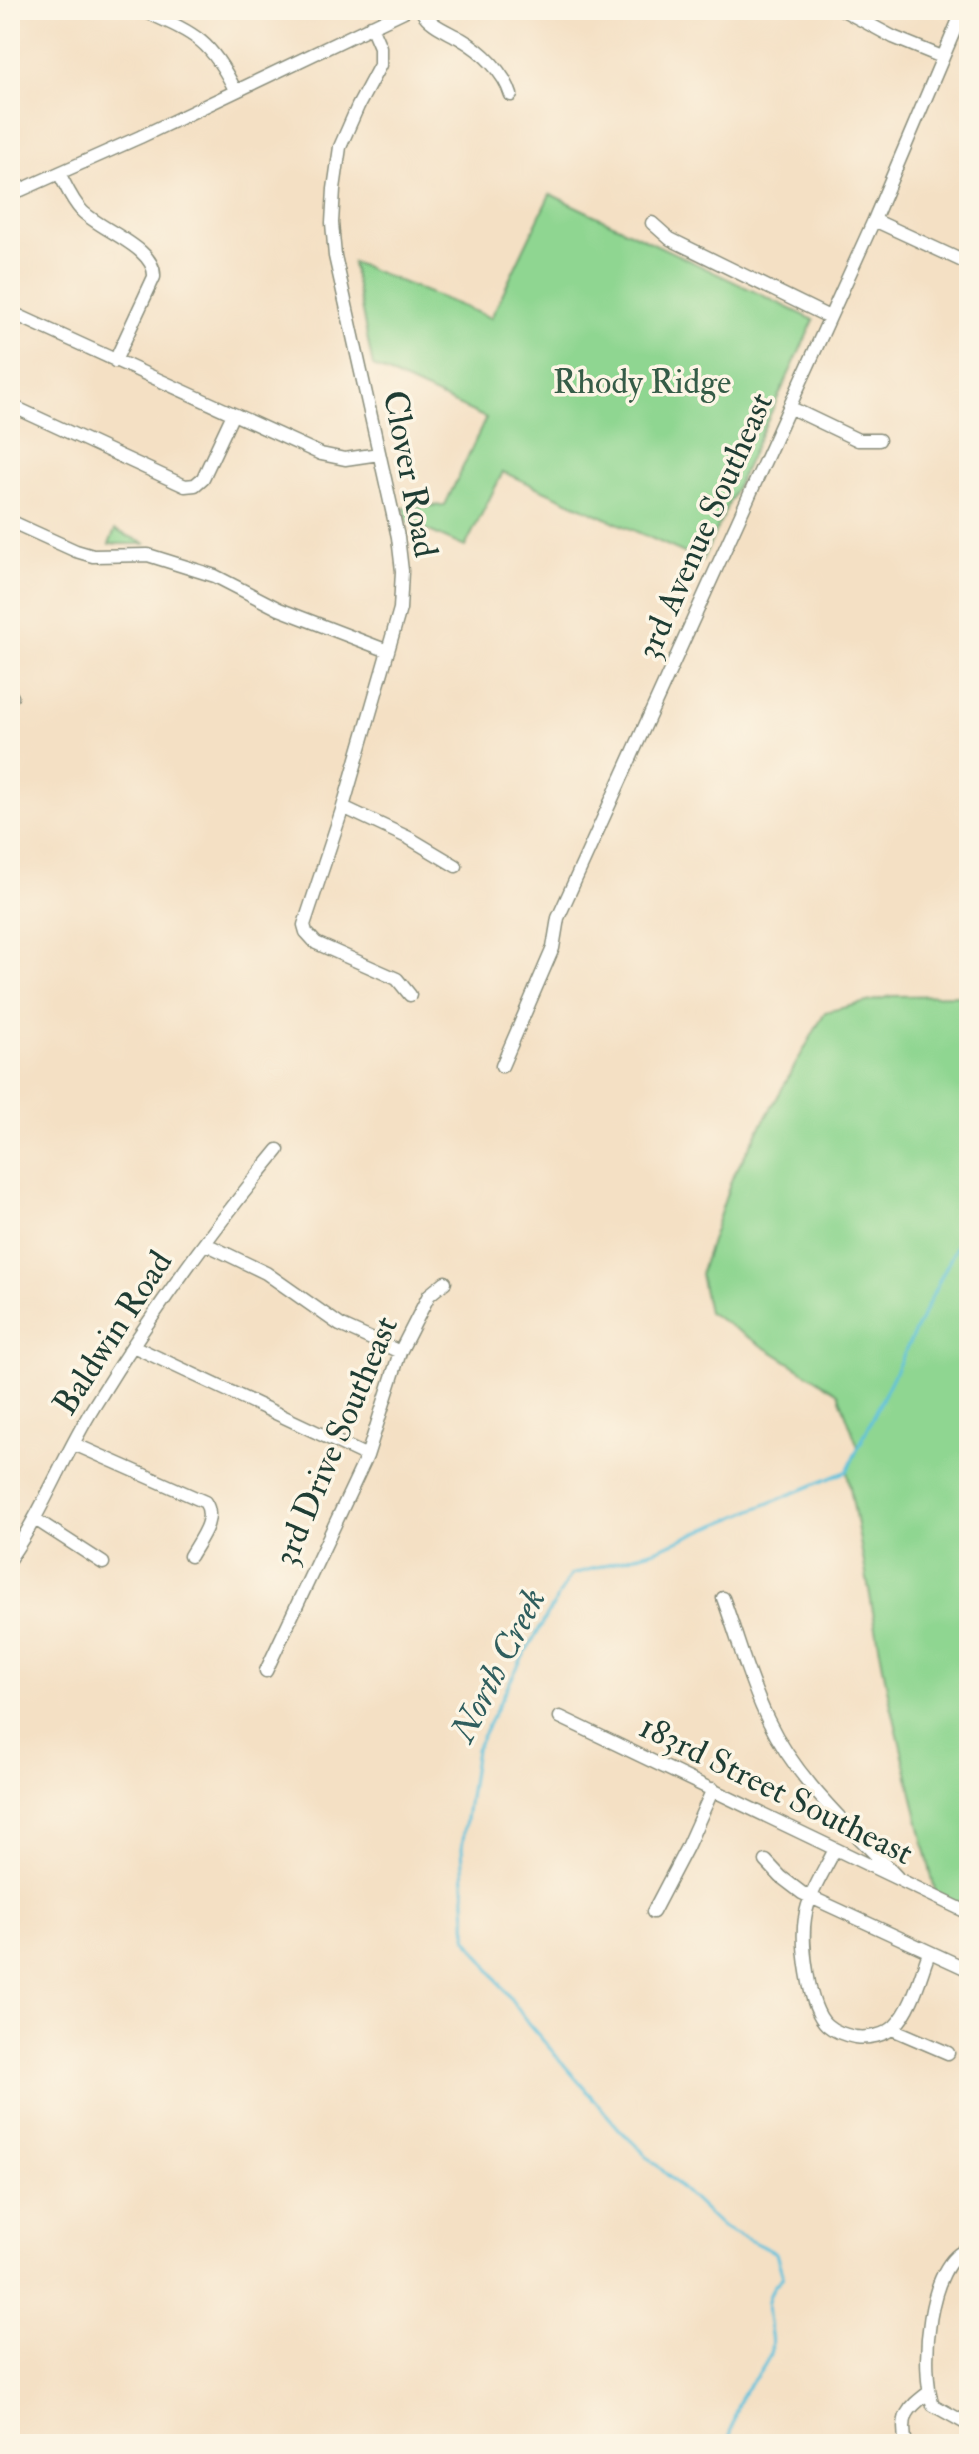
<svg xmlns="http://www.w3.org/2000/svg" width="979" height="2454" font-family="'IM FELL Double Pica',serif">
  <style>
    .green { fill: #8fd691; stroke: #578a62; stroke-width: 2 }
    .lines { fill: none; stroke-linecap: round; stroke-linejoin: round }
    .stream { stroke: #5ec1dc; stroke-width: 3 }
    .street-casing { stroke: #8a8e7c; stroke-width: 15 }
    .secondary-casing { stroke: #8a8e7c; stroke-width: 19 }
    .street { stroke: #fff; stroke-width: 12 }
    .secondary { stroke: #fde4d1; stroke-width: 16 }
    .labels { text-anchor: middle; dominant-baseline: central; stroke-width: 7; stroke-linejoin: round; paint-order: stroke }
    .park-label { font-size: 34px; fill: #355c47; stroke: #fcf5e5 }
    .street-label { font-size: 34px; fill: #1f3d34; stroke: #fcf5e5 }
    .water-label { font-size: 36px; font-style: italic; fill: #2f5e5e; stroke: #fcf5e5 }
  </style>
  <rect width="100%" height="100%" fill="#fcf5e5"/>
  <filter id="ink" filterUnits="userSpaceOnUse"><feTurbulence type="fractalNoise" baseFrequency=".0125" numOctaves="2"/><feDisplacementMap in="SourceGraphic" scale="16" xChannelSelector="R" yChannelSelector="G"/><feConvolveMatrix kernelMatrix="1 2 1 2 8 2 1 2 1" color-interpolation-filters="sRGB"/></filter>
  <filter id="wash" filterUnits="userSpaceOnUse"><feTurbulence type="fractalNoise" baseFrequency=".006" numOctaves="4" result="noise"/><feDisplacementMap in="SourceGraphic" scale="32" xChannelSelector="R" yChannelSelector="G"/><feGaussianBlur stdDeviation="1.8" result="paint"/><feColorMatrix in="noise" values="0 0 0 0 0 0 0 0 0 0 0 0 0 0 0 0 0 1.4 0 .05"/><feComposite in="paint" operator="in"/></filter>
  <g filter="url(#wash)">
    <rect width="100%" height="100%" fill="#f4e0c4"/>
    <path class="green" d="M550,194L814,320L702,561L503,472L465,547L407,521L404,508L445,505L486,418L373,366L352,262L491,318Z
      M115,530L146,544H109Z
      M969,995V1914L937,1899L887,1688L847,1471L858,1447L838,1393L708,1312L700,1274L732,1178L825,1012L892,996Z"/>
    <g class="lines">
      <path class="stream" d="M729,2444C732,2430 734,2408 742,2395C751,2381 764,2371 770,2354C778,2328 752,2303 783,2277L776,2253L722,2227L621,2131L528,2023L467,1938L462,1847L476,1749L521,1660L571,1575L655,1550L847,1471L969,1220"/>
    </g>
  </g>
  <g filter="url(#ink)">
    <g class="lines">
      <defs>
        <path id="street" d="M142,10C193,33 210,38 235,90
          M421,10C431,26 446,30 461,39C482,51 504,72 511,95
          M843,10L893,37L942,57
          M371,26L380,47V65L358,106L340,147L334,189L332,223L335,256L398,537L402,571L400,609L343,807L304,925L306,932L316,943L397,979L410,995
          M59,173C66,186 72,201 82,211C102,231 156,248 154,277L115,361
          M21,190L140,137L406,10
          M874,220L969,264
          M652,223L670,239L829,317
          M19,316L321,454L345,459L379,454
          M10,405L185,486L195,485L203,478L233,414
          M789,407L858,440H879
          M10,521L76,551L93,556L148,555L215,576L279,609L388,651
          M10,694L12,697
          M343,807L409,838L456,866
          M502,1066L553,948L558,918L874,220L963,10
          M206,1244L266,1273L340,1325L400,1352
          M133,1346L367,1456
          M74,1444L205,1502C217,1519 199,1540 190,1556
          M35,1519L103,1563
          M10,1558C43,1511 63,1457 93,1408C148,1318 211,1231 278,1150
          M723,1598C738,1638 749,1682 768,1720C797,1781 852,1829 897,1877
          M266,1671L367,1456L400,1352L429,1295L445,1282
          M560,1717L969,1913
          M835,1849C825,1870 808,1895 805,1918C801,1942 808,2008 827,2025C835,2032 845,2035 855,2037C868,2039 886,2035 895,2026C913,2008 920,1976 929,1953
          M766,1861L781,1877L802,1893L969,1970
          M653,1912L687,1847L713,1789
          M892,2029L948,2053
          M969,2249C927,2260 920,2371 933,2405L969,2425
          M906,2444C900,2416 907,2409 928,2393"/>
        <path id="secondary" d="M10,11L11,10"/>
      </defs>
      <use href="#street" class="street-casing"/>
      <use href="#secondary" class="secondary-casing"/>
      <use href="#street" class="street"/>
      <use href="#secondary" class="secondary"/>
    </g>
  </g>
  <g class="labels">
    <g class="park-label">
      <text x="642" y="382">Rhody Ridge</text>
    </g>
    <g class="street-label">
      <text transform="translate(410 474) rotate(79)">Clover Road</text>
      <text transform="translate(705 526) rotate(-66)">3rd Avenue Southeast</text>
      <text transform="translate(113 1333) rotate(-57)">Baldwin Road</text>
      <text transform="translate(336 1441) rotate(-67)">3rd Drive Southeast</text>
      <text transform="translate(776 1790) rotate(26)">183rd Street Southeast</text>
    </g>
    <g class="water-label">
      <text transform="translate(498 1665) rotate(-63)">North Creek</text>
    </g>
  </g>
  <rect width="979" height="2454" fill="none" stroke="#fcf5e5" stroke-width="40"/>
</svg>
